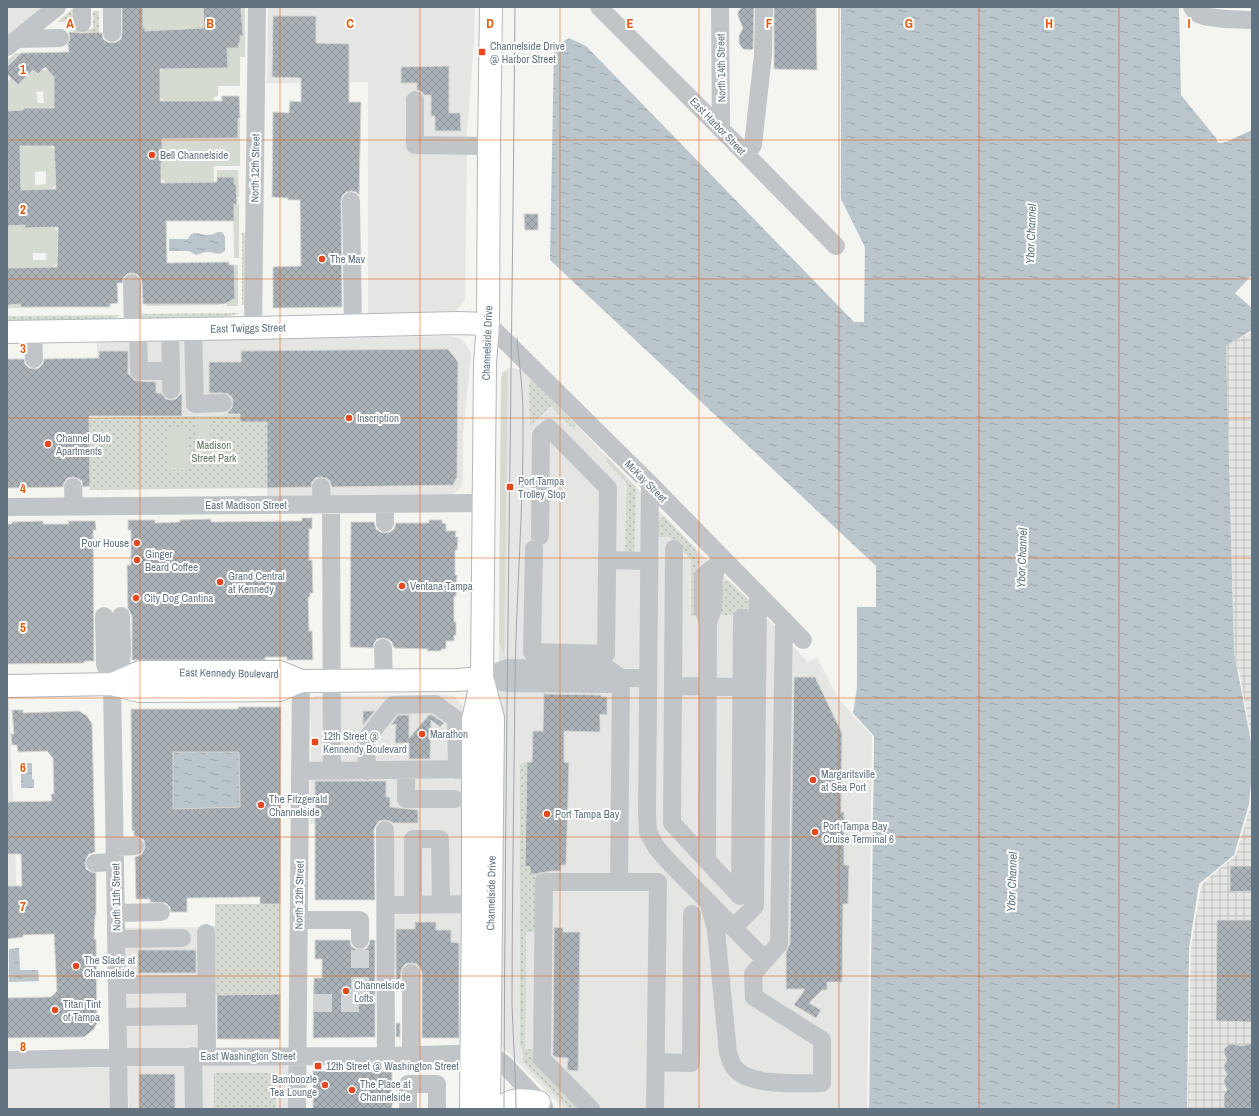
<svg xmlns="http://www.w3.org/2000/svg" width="1259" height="1116" font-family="'Archivo Narrow',sans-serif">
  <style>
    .built { fill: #e5e5e3 }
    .industrial { fill: url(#industrial-grid) }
    .grass { fill: url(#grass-dots) }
    .garden { fill: #d5dbd1; fill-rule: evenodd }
    .water { fill: url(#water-ripples) }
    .pier { fill: #f4f4f0 }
    .building { fill: url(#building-cross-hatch); stroke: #d5d5d3; fill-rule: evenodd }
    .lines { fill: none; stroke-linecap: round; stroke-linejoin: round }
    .minor-tunnel { stroke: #d0d4d4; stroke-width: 18; stroke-dasharray: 18 9; stroke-linecap: butt }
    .major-casing { stroke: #b4b8bc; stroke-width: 24 }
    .minor { stroke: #c1c5c8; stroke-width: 18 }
    .major { stroke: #fff; stroke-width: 22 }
    .tram { stroke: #9fa6ac; stroke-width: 1 }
    .grid { fill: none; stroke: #e8590c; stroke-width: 1; stroke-opacity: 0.55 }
    .poi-dot { fill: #e6481e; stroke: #fff; stroke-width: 1.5 }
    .labels { text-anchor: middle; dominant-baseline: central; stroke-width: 4; stroke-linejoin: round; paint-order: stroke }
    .poi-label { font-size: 11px; fill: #627482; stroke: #fff; text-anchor: start }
    .street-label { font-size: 11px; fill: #627482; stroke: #fff }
    .park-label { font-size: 11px; fill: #667961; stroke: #fff }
    .water-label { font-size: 12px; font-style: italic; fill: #5e777f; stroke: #fff }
    .grid-label { font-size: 13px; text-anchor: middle; font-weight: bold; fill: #e8590c; stroke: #fff; stroke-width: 4; stroke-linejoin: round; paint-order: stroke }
  </style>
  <defs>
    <pattern id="industrial-grid" width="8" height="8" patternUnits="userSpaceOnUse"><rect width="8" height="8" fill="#e5e5e3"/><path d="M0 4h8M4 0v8" fill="none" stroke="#bdbebd"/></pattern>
    <pattern id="grass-dots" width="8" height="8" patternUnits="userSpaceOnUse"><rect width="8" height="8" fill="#d5dbd1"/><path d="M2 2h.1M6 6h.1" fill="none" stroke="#b0b6af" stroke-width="1.8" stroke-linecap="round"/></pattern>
    <pattern id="water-ripples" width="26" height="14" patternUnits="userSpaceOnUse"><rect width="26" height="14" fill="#bac6cb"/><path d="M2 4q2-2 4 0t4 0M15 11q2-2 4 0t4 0" fill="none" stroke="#9ba5aa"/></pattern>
    <pattern id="building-cross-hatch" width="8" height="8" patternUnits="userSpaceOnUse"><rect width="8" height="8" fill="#aab2b7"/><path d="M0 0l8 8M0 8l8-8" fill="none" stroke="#8e959a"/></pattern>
  </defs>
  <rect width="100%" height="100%" fill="#f4f4f0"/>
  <path class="built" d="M7,7H46L7,38Z
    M268,7H475L474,40L467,135L465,299L462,304L454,312L446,315L368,316V82L267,83Z
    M449,336L459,338L465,343L470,351L471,357L463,434V479L461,488L455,493L447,497L267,499V422H240V415L98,417L97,340Z
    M508,368H514L524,371L528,375L696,549L750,601L808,662L817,657L838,699L874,736L869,1109H564L499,1043L496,1030L501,378L503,372Z
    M447,695L454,697L458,700L463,706L466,712L465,969L378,970L379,824H310L311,721L306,720L309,699L315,696Z
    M7,700H9L18,927L7,928Z
    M200,927V1051L132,1050L126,1046L122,928Z
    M285,1064L290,1071V1109H129L127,1068L130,1066Z
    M105,1065L111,1071L113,1109H7V1067Z"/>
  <path class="industrial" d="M1252,333V741L1239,670H1238L1234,652L1226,346L1238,338Z
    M1252,790V1109H1188L1191,946L1201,887L1205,881L1236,855L1251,804Z"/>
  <path class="grass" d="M75,7V21L57,22Z
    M96,10L99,12V32H73V25H75V29H93V12Z
    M242,232L247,235L245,305H242Z
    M239,313L227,317L143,319L137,314Z
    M120,315L115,319L7,321V316Z
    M531,379L576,425L574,430L551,406L530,426L529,384Z
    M240,415L241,422H267V488L90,490L89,418Z
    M607,457L636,487L634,554H625L627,483L606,461Z
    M664,516L696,549L699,559L700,616H691V560L670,537H657V522Z
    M728,580L750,601V615H718V586Z
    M527,762L525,866L530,867V874H538V932H526L525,1049H531L535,1052L582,1109H570L523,1062V1050L520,1045V766L522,763Z
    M215,904H280V994L212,995V927L215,926Z
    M214,1073H276V1109H214Z"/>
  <path class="garden" d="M143,7H203V18L206,19V24L199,32H189L188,28L173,29V31H145V28H142Z
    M241,7H245V57H240V86H218V96L214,97V101H178L168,104L160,97V72L166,66L226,48H238V43H240V36L243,35Z
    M16,53H21L8,66L7,60Z
    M33,70L38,74L42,70H48L56,79C52,86 54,97 56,104L49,111L38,108H24L23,110L7,111V82L11,78ZM43,91L44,103H38L36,92Z
    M238,118H240V166H214V182L169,186L161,178L162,148L160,144L167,137L178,139L238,138Z
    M39,144L49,145L57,152V154L54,155L56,184L50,191L7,190V148L39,146ZM20,165L21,186H8L7,166ZM46,171V184L35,185V172Z
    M217,170H238L239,197H237L236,184H234V177H217Z
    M233,204H239V258H234Z
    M50,223L58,232L57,263L51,270L40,267L7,268V226L25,225V228H40ZM33,253H46V260H33Z
    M234,265H238V306H227L226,303L235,298Z
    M219,301V305L146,306V304H205Z
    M20,304L21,307L57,305V307L7,308V305Z
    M506,371L508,373L504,655L499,642L501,378L503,372Z
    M196,418H210L211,454H197Z
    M168,429H189V470H169Z"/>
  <path class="water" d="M841,7H1179L1181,95L1216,138L1218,143L1226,142L1252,130V275L1235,293L1252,308V330L1226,346L1234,652L1252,747V773L1249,804L1234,855L1199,884L1189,948L1187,1109H869L874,736L853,714L857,687V607H876V566L550,260L554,48L569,38L586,46L854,322H864L865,247L841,199Z
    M218,232H222L225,237V251C218,257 214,251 206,252C202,253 199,254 196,255L189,251H169V239H188C193,228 200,236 208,235C212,235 215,233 218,232Z
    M239,732L240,800L242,804L238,810L234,807L180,809L176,811L170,805V802H173V733H181L182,752H233Z
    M21,763H32V779H34V788H21Z
    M19,948L20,970H38L39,981L9,982V949Z"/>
  <path class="pier" d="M852,712L874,736L869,1109H867L872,736L852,715Z"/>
  <path class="building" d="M122,7H143V28H145V31L204,28L203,7H241L243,36H240V43H238L239,48H227L228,68L160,69V101H222V96H239L240,118H238V138L162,139V163H161V183L217,182V177H234V184H236L237,204H234V221H166L167,263L229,262V265H234L235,298L231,301L224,304H143L142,283L141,278L137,274L131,273L127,274L123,278L122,283H117L118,303L110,304V307H21L20,304L7,305V268L57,267L58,227L25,228V225L7,226V190H8L7,111L23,110L24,108H54V77L45,67L38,74L33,70L18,85L7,74V67L21,53L69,52L68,44L70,38L69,32L82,33L99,32V33H102L103,39L107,42L112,43L117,42L121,39L122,33ZM20,146H54L56,189L21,190Z
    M742,7H754L753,49L750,50L743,49L739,43V36L743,28L738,16V12Z
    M774,7H816L817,70L774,69Z
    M273,16H316V43L349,44V102H361L359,195L356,192L351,191L346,192L342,196L341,201L342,307L273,308V267L301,266L300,200H288V198L272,197L273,112L289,113L290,101L301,102V78L272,77Z
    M449,66V113H460L461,131H435V116H431V95H424L421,91L417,90V83H401V67Z
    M524,214H538V230H525Z
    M448,349L458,362L457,477L453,485L332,487L330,481L326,478L321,477L315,478L312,482L311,487L267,488V422H240V414H228V412L232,408L233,402L232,397L228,394L223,393H209V362H241V351Z
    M99,351H128V374H129L134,380L139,381L156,382V393H161L166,399L171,400L176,399L182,393V416H89L90,486L83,487L82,481L77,478L73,477L67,478L64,483L63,487L7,488V359H24L25,364L29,368L35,369L39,368L43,364L44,359L99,358Z
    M302,518H312V529H309V560H312L313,593H310V597H308L309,631H312L313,660H287V657H265V660H132V616L128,608L127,565H131V530H128V520H155V523L180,522V520L211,519V522L302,521Z
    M429,520H442V523L446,524V531H456L455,537H458L457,550H455V575H457L456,596H454V622H456V635H454V641H446V649H441V651H427L428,649L394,648L392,642L388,639L383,638L377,639L374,643L373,648L350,647L351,522H374L376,529L380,532L385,533L390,532L394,529L396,523H429Z
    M43,521V524H69L68,521H95L96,530H93L94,661H84V663L7,664V524H12V522Z
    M794,677H815L842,733L841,812H844V865H849L848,904H843L842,982H827V990H822L809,1003L821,1010L816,1018L794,1005L805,989H786V952L790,944Z
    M544,694L601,695V697H607V715L600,714V732L564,731V762L569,763L566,865H561V871H552L539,873L537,874H530V867L525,866L527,762H532L533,731H543Z
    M238,707H281L280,904H260V897L187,898V912H171L170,907L166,903L150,902V899H136L135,857L141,855L144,850L145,846L144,840L139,837L134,836V830L132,831L131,709H238ZM173,752H239L240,807L173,809Z
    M12,710H23V713L79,711L87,716L92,724L95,852L89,854L86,859L85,863L86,869L91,872L96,873V915H95L94,939H96L97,1023L93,1030L84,1037L7,1038V998L51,997L57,991L54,934L23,935V937L7,939V886H22L21,854H7V802L52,801L51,794H54L53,758L47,751L18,752L17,745H12L11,734H14Z
    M363,711H375L363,725Z
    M398,715H409V738L429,715H432L444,723L440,727L431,720L430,759H409V743H395L396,724L391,725Z
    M315,781H386V797H390V807L418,810V823H393L390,821L385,820L379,821L376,825L374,830L375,900H315Z
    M1230,866H1252V891L1230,892Z
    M1217,920H1252V1022L1216,1021Z
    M415,922H436V930H451V942L459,943V1038H422V973L420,968L417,964L411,963L405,964L402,968L401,973L400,984H396V929H415Z
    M554,927L563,928V932H580L578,1071L567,1070L568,1058L555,1057L553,1055Z
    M315,940H350L351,946L355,949L360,950L366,949L369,945L370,940H375V1037L313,1038L314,978H322V959H315Z
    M138,950H196V973H138Z
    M280,994V1039H217V995Z
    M396,1023H400V1037H396Z
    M1252,1043V1109H1224V1095L1227,1090L1224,1083V1080L1227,1075L1224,1068V1065L1227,1060L1224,1053V1049L1229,1044H1233L1241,1046Z
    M313,1071L392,1072V1109H313Z
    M139,1074H175V1109H139Z"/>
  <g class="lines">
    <path class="minor-tunnel" d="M314,1003H360V940"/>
    <defs>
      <path id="major" d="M7,332L253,328L458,323L488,324
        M483,681L493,718L489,1109
        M112,684L140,672H280L301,681
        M7,686L112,684L139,691L279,690L301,681L457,680L482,678
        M471,1109L473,904V720L482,678L485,363L488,324L489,146L491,7
        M501,1109C510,1097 526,1100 539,1102"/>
    </defs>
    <use href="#major" class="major-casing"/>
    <path class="minor" d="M82,7V23
      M112,7V33
      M599,7L721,129L836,246
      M720,7L721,129
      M1192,7C1194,11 1197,14 1201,15C1215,20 1237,19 1252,20
      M17,39L60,38
      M7,47L57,7
      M415,100V145L489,146
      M746,154L753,145L763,55L764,7
      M351,201L353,326
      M132,283L133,330
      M488,324L650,484L803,640
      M253,328L257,7
      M193,329L195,404L223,403
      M138,330L139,371H171L170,330
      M33,332L34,359
      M171,371V390
      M650,484L647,813L648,832L656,847L669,862L765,960
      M73,487L74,506
      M321,487L322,504
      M331,504L332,771
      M385,504V523
      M7,507L484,503
      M534,549L532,652L606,654L608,488L549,428L541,435L540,536
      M674,549L672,823L740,896L742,618
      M607,560L649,561
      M716,566L714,580L713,609L708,622L703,609V576Z
      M104,616L105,664L112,684L119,1109
      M383,648L384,681
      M482,678L507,683L611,684L621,678H648
      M482,678L507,668L610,670L621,678
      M112,684L121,664L122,650L121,616
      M673,686L741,687
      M406,770V799H455
      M300,771L469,769
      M367,771L366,739L393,705L435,704L456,719L457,770
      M385,830L386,1056
      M115,847L135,846
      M707,860L708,622
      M95,863L115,862
      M619,882L621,678
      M709,904L716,930L728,1053C730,1057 731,1064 734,1067C748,1087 800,1083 822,1083V1040L754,997L753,974L779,944L784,620
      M386,905L486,904
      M413,905V839H440L441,904
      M116,913L161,912
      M299,920H360V940
      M733,928L755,906L758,595
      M206,933L207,1056
      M117,939L182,938
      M411,973V1055
      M118,985L195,984V1016L118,1017
      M193,1056L194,1109
      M7,1060L132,1057L386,1056L489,1053L504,1064L544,1107
      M656,1062L691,1063L692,914
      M297,1109L301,681
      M408,1109V1084H437V1109
      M591,1109L542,1059L544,882H658L655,1109"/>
    <use href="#major" class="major"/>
    <path class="tram" d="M504,1109C505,742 512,374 515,7
      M516,1109C516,1074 513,1039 512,1004C512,897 514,790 515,682C516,593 524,504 523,415C523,389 519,363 517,338"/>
  </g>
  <path class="grid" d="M140,7V1109M280,7V1109M420,7V1109M560,7V1109M699,7V1109M839,7V1109M979,7V1109M1119,7V1109M7,140H1252M7,279H1252M7,418H1252M7,558H1252M7,698H1252M7,837H1252M7,976H1252"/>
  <g class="poi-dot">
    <rect x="478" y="48" width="8" height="8" rx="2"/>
    <circle cx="152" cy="155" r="4"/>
    <circle cx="322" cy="259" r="4"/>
    <circle cx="349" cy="418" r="4"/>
    <circle cx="48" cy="444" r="4"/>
    <rect x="506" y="483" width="8" height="8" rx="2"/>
    <circle cx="137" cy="543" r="4"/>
    <circle cx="137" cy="560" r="4"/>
    <circle cx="220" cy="582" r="4"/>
    <circle cx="402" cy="586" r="4"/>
    <circle cx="136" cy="598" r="4"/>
    <circle cx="422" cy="734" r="4"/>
    <rect x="311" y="738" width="8" height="8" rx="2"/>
    <circle cx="813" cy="780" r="4"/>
    <circle cx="261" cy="805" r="4"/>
    <circle cx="547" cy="814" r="4"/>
    <circle cx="815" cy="832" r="4"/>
    <circle cx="76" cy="966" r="4"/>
    <circle cx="346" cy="991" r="4"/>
    <circle cx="55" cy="1010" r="4"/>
    <rect x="314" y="1062" width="8" height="8" rx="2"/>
    <circle cx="325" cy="1085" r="4"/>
    <circle cx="352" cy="1090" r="4"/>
  </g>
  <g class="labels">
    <g class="poi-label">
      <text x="490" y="46">Channelside Drive<tspan x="490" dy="13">@ Harbor Street</tspan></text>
      <text x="160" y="155">Bell Channelside</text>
      <text x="330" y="259">The Mav</text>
      <text x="357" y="418">Inscription</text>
      <text x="56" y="438">Channel Club<tspan x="56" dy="13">Apartments</tspan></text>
      <text x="518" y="481">Port Tampa<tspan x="518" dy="13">Trolley Stop</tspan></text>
      <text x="129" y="543" text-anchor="end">Pour House</text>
      <text x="145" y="554">Ginger<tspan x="145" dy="13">Beard Coffee</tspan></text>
      <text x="228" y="576">Grand Central<tspan x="228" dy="13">at Kennedy</tspan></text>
      <text x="410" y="586">Ventana Tampa</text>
      <text x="144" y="598">City Dog Cantina</text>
      <text x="430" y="734">Marathon</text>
      <text x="323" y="736">12th Street @<tspan x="323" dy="13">Kennendy Boulevard</tspan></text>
      <text x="821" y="774">Margaritsville<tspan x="821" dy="13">at Sea Port</tspan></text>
      <text x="269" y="799">The Fitzgerald<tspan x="269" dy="13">Channelside</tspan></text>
      <text x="555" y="814">Port Tampa Bay</text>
      <text x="823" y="826">Port Tampa Bay<tspan x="823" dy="13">Cruise Terminal 6</tspan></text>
      <text x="84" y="960">The Slade at<tspan x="84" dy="13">Channelside</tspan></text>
      <text x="354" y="985">Channelside<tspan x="354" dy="13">Lofts</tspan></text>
      <text x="63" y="1004">Titan Tint<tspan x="63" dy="13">of Tampa</tspan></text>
      <text x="326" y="1066">12th Street @ Washington Street</text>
      <text x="317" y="1079" text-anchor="end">Bamboozle<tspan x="317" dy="13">Tea Lounge</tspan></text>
      <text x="360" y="1084">The Place at<tspan x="360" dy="13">Channelside</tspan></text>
    </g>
    <g class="street-label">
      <text transform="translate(721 68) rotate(-91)">North 14th Street</text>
      <text transform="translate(718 126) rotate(46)">East Harbor Street</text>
      <text transform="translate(255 168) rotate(-89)">North 12th Street</text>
      <text transform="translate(248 328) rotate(-1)">East Twiggs Street</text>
      <text transform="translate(487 343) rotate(-88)">Channelside Drive</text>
      <text transform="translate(646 481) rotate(45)">McKay Street</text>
      <text x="246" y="505">East Madison Street</text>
      <text transform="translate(229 673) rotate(1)">East Kennedy Boulevard</text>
      <text transform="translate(491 893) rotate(-89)">Channelside Drive</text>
      <text transform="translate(299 895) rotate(-89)">North 12th Street</text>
      <text transform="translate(116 897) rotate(-91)">North 11th Street</text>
      <text x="248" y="1056">East Washington Street</text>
    </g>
    <g class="park-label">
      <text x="214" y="445">Madison<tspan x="214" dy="13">Street Park</tspan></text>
    </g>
    <g class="water-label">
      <text transform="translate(1031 234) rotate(-88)">Ybor Channel</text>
      <text transform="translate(1022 558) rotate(-88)">Ybor Channel</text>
      <text transform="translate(1012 882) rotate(-88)">Ybor Channel</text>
    </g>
  </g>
  <g class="grid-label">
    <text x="70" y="28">A</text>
    <text x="210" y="28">B</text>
    <text x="350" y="28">C</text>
    <text x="490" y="28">D</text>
    <text x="630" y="28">E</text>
    <text x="769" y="28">F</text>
    <text x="909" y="28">G</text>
    <text x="1049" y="28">H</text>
    <text x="1189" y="28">I</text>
    <text x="23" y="74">1</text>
    <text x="23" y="214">2</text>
    <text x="23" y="353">3</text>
    <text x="23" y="493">4</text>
    <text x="23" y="632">5</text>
    <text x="23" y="772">6</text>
    <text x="23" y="911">7</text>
    <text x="23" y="1051">8</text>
  </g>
  <rect width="1259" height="1116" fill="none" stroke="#627482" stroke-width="16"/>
</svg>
